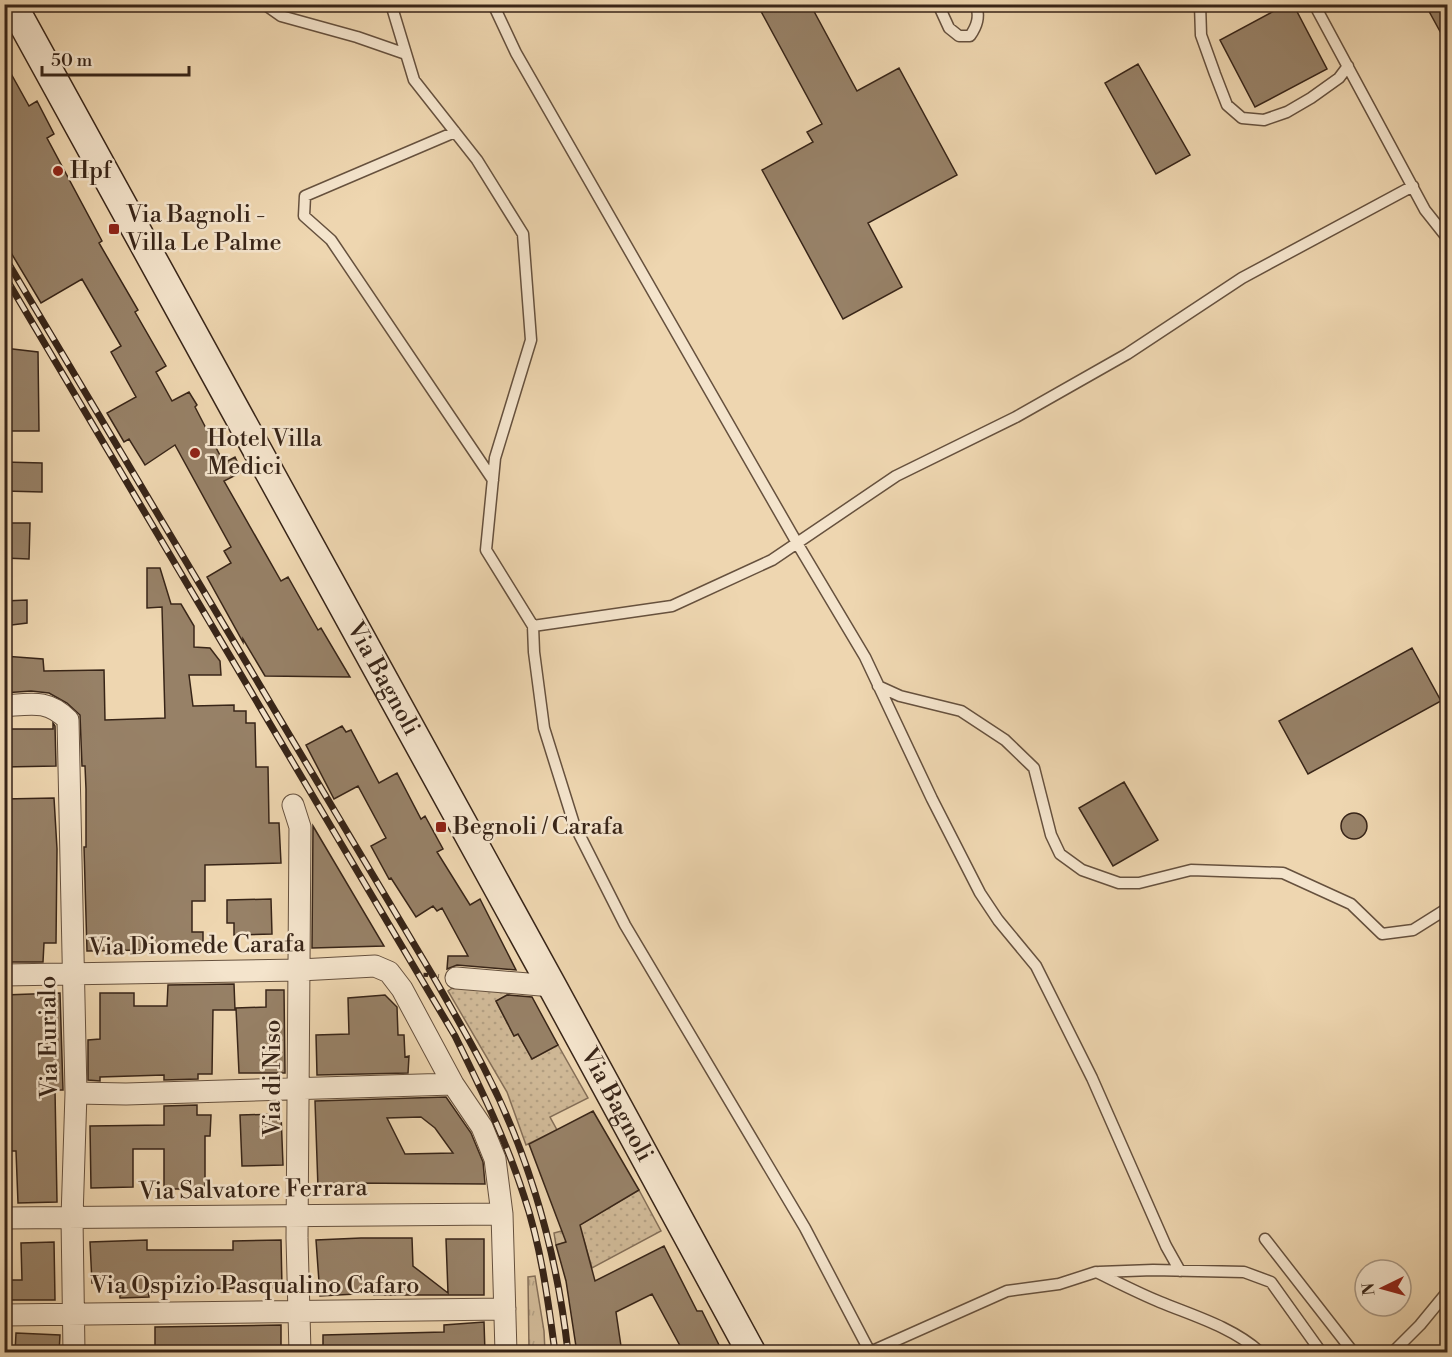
<svg xmlns="http://www.w3.org/2000/svg" width="1452" height="1357" font-family="'Libre Bodoni',serif">
  <style>
    .grass { fill: url(#grass-dots); stroke: #846e57; stroke-width: 1.5 }
    .park { fill: url(#park-tufts); stroke: #846e57; stroke-width: 1.5 }
    .building { fill: #978167; stroke: #382518; stroke-width: 1.5; fill-rule: evenodd }
    .lines { fill: none; stroke-linecap: round; stroke-linejoin: round }
    .lane-casing { stroke: #66513e; stroke-width: 13 }
    .street-casing { stroke: #66513e; stroke-width: 23 }
    .secondary-casing { stroke: #382518; stroke-width: 31 }
    .path { stroke: #382518; stroke-width: 4; stroke-dasharray: 4.5 3; stroke-linecap: butt }
    .lane { stroke: #f4e4cc; stroke-width: 10 }
    .street { stroke: #f4e4cc; stroke-width: 21 }
    .secondary { stroke: #f4e4cc; stroke-width: 28 }
    .rail-casing { stroke: #382518; stroke-width: 7 }
    .rail { stroke: #f4e4cc; stroke-width: 4.5; stroke-dasharray: 14; stroke-linecap: butt }
    .poi-dot { fill: #8f2418; stroke: #f4e4cc; stroke-width: 2 }
    .labels { text-anchor: middle; dominant-baseline: central; stroke-width: 5; stroke-linejoin: round; paint-order: stroke }
    .poi-label { font-size: 24px; fill: #382518; stroke: #f4e4cc; text-anchor: start }
    .street-label { font-size: 24px; fill: #382518; stroke: #f4e4cc }
  </style>
  <defs>
    <pattern id="grass-dots" width="8" height="8" patternUnits="userSpaceOnUse" patternTransform="scale(1.5)"><rect width="8" height="8" fill="#cfb896"/><path d="M2 2h.1M6 6h.1" fill="none" stroke="#b29e81" stroke-width="1.8" stroke-linecap="round"/></pattern>
    <pattern id="park-tufts" width="24" height="20" patternUnits="userSpaceOnUse" patternTransform="scale(1.5)"><rect width="24" height="20" fill="#cfb896"/><path d="M3 7l-1-3M5 7V3M7 7l1-3M15 17l-1-3M17 17v-4M19 17l1-3" fill="none" stroke="#b29e81"/></pattern>
  </defs>
  <rect width="100%" height="100%" fill="#eed6b0"/>
  <filter id="stains"><feTurbulence type="fractalNoise" baseFrequency=".00333" numOctaves="4"/><feColorMatrix values="0 0 0 0 .2 0 0 0 0 .09 0 0 0 0 .02 0 0 0 .5 -.17"/></filter>
  <radialGradient id="worn" r=".72"><stop offset=".6" stop-color="#630" stop-opacity="0"/><stop offset="1" stop-color="#630" stop-opacity=".3"/></radialGradient>
  <path class="grass" d="M454,987L511,993L496,1001L514,1036L518,1034L532,1059L558,1045L588,1098L550,1117L557,1130L526,1145L507,1092L448,991Z
    M639,1190L661,1231L592,1268L583,1237L556,1245L554,1233L576,1227Z"/>
  <path class="park" d="M535,1276L544,1331L545,1352H529L528,1277Z"/>
  <path class="building" d="M757,4H810L857,91L899,68L957,175L868,223L902,287L843,319L762,170L813,142L807,132L822,124Z
    M1287,4H1293L1327,69L1255,107L1220,40Z
    M1425,4H1448V46Z
    M4,61L29,106L37,101L54,134L47,138L102,241L99,243L138,310L135,312L166,366L156,372L172,401L189,392L197,405L195,407L224,463L235,457L242,472L224,481L281,581L288,577L318,630L321,628L350,677L265,676L243,639V642L207,577L231,563L224,551L231,547L175,445L145,465L129,439L124,442L107,413L136,397L111,352L121,346L82,279L41,303L4,241Z
    M1138,64L1190,155L1156,174L1105,83Z
    M4,348L38,352L39,431H4Z
    M4,462L42,463V492L4,491Z
    M4,523H30L29,559L4,558Z
    M147,568H160L171,604H181L194,626V647L210,648L220,661L221,675H189L193,706L234,705V711H246V723H255L256,767H268L269,823H279L281,863L205,865V901H192V932H203V949L87,951L84,847H86V789L85,766H82L80,715L67,703L49,693L31,691L4,693V656L43,659L44,671L104,670L105,720L165,718L162,607L147,608Z
    M27,600V623L4,626V601Z
    M1412,648L1441,701L1308,774L1279,721Z
    M53,723L55,726L56,766L4,767V729H53Z
    M342,726L346,732L351,730L379,783L397,773L421,819L425,816L443,849L437,852L470,905L480,899L516,970L457,965L447,969L448,956H468L442,908L437,911L433,906L416,917L391,878L389,879L371,846L386,838L358,786L334,799L306,745Z
    M1124,782L1158,840L1113,866L1079,808Z
    M54,798L57,849L56,943H44L43,962H4V799Z
    M1341 826a13 13 0 1 1 26 0a13 13 0 1 1-26 0Z
    M313,826L384,946L312,948Z
    M271,899L272,934L234,935V923H227V900Z
    M234,984L235,1010H213L212,1074H198V1079L164,1080V1075L100,1077V1081L88,1080V1040L100,1039V993H134V1006H167L168,985Z
    M266,990H284L285,1073H239L236,1008L266,1007Z
    M60,993L63,1090H55L57,1202L18,1203L16,1151H5L4,995Z
    M385,995L397,1007L398,1035H404L405,1057L409,1056L408,1073L317,1075L316,1035L349,1034L348,998Z
    M507,995L532,997L558,1045L532,1059L518,1034L514,1036L496,1001Z
    M446,1097L471,1133L483,1162L485,1184L349,1183V1187L318,1188L315,1101ZM421,1117L435,1128L453,1153L405,1154L387,1118Z
    M197,1105V1115H211L210,1136H205V1189H164V1149H133V1187L91,1188L90,1126L164,1125V1106Z
    M593,1111L639,1190L580,1225L595,1281L664,1246L697,1311H702L723,1353H684L652,1294L616,1312L622,1353H577L566,1281L556,1245L566,1242L529,1144Z
    M281,1114L283,1165L242,1166L240,1115Z
    M361,1238H412L413,1266L448,1293L446,1239H484V1295H374V1293L320,1296L316,1240Z
    M147,1240V1250H233V1241L281,1240L282,1288L148,1289L149,1297L120,1298L119,1282L92,1283L90,1242Z
    M54,1242L55,1300H7V1280H22L21,1243Z
    M484,1322L485,1353H323V1335L444,1332V1325Z
    M281,1325V1353H155V1327Z
    M16,1333L60,1335L59,1353H15Z"/>
  <g class="lines">
    <defs>
      <path id="lane" d="M264,4L281,16L357,37L406,54
        M391,4L414,80L477,160L523,234L531,340L495,458L486,550L533,626L672,606L772,560L896,476L1016,417L1127,354L1242,278L1413,186
        M493,4L516,53L797,543L865,657L932,799L980,893L998,920L1036,966L1092,1078L1166,1246L1180,1271
        M938,4L949,28L959,36H970C977,26 980,17 976,4
        M1200,4L1201,35L1215,74L1227,105L1242,118L1264,120L1287,112L1311,98L1339,78L1348,66
        M1314,4L1425,210L1448,239
        M455,132L305,196L304,216L331,240L493,480
        M533,626L534,652L544,728L574,824L625,925L805,1228L870,1352L1007,1291L1059,1284L1096,1272C1117,1282 1138,1293 1160,1302C1194,1316 1232,1327 1260,1352
        M878,686L900,696L961,711L1005,740L1034,768L1051,835L1060,854L1082,870L1119,883H1139L1191,870L1283,873L1351,904L1382,934L1413,930L1448,908
        M1265,1239L1353,1352
        M1099,1272L1153,1270L1244,1272L1271,1282L1321,1352
        M1393,1352L1420,1325L1448,1291"/>
      <path id="street" d="M4,706C31,704 48,699 68,720L76,1093L72,1218L74,1352
        M293,805L300,827L297,1238L300,1352
        M4,975L300,970L375,966L389,972L402,989L453,1084L482,1127L495,1159L502,1214L506,1352
        M456,978L552,986
        M76,1093L126,1094L453,1084
        M4,1218L502,1214
        M4,1315L505,1309"/>
      <g id="secondary">
        <path id="s1" d="M12,4L552,986L751,1352"/>
      </g>
    </defs>
    <use href="#lane" class="lane-casing"/>
    <use href="#street" class="street-casing"/>
    <use href="#secondary" class="secondary-casing"/>
    <path class="path" d="M416,974L439,976"/>
    <use href="#lane" class="lane"/>
    <use href="#street" class="street"/>
    <use href="#secondary" class="secondary"/>
    <defs>
      <path id="rail" d="M4,256L433,976C450,1006 468,1037 484,1068C530,1157 557,1254 568,1352
        M4,275L455,1036C481,1089 506,1140 524,1196C541,1246 548,1300 555,1352"/>
    </defs>
    <use href="#rail" class="rail-casing"/>
    <use href="#rail" class="rail"/>
  </g>
  <g class="poi-dot">
    <circle cx="58" cy="171" r="6"/>
    <rect x="108" y="223" width="12" height="12" rx="3"/>
    <circle cx="195" cy="453" r="6"/>
    <rect x="435" y="821" width="12" height="12" rx="3"/>
  </g>
  <g class="labels">
    <g class="poi-label">
      <text x="70" y="171">Hpf</text>
      <text x="126" y="215">Via Bagnoli -<tspan x="126" dy="28">Villa Le Palme</tspan></text>
      <text x="207" y="439">Hotel Villa<tspan x="207" dy="28">Medici</tspan></text>
      <text x="453" y="827">Begnoli / Carafa</text>
    </g>
    <g class="street-label">
      <text stroke="none"><textPath href="#s1" startOffset="770">Via Bagnoli</textPath></text>
      <text transform="translate(197 946) rotate(-1)">Via Diomede Carafa</text>
      <text transform="translate(49 1037) rotate(-91)">Via Eurialo</text>
      <text transform="translate(273 1078) rotate(-90)">Via di Niso</text>
      <text stroke="none"><textPath href="#s1" startOffset="1256">Via Bagnoli</textPath></text>
      <text transform="translate(253 1190) rotate(-1)">Via Salvatore Ferrara</text>
      <text x="255" y="1286">Via Ospizio Pasqualino Cafaro</text>
    </g>
  </g>
  <rect width="1452" height="1357" fill="none" stroke="#eed6b0" stroke-width="24"/>
  <rect x="6" y="6" width="1440" height="1345" fill="none" stroke="#382518" stroke-width="3"/>
  <rect x="12" y="12" width="1428" height="1333" fill="none" stroke="#382518" stroke-width="1.5"/>
  <g transform="translate(1383 1288) rotate(265)"><circle r="28" fill="#f4e4cc" stroke="#a99884" stroke-width="1.5"/>
  <path d="M0-4.5L10 22L0 15L-10 22Z" fill="#8f2418"/>
  <text y="-9" font-size="16" font-weight="bold" text-anchor="middle" fill="#382518">N</text>
  </g>
  <path d="M42 66v9h147v-9" fill="none" stroke="#382518" stroke-width="3"/>
  <text x="51" y="66" font-size="18" fill="#382518" stroke="#f4e4cc" stroke-width="4.5" paint-order="stroke">50 m</text>
  <rect width="100%" height="100%" filter="url(#stains)"/>
  <rect width="100%" height="100%" fill="url(#worn)"/>
</svg>
